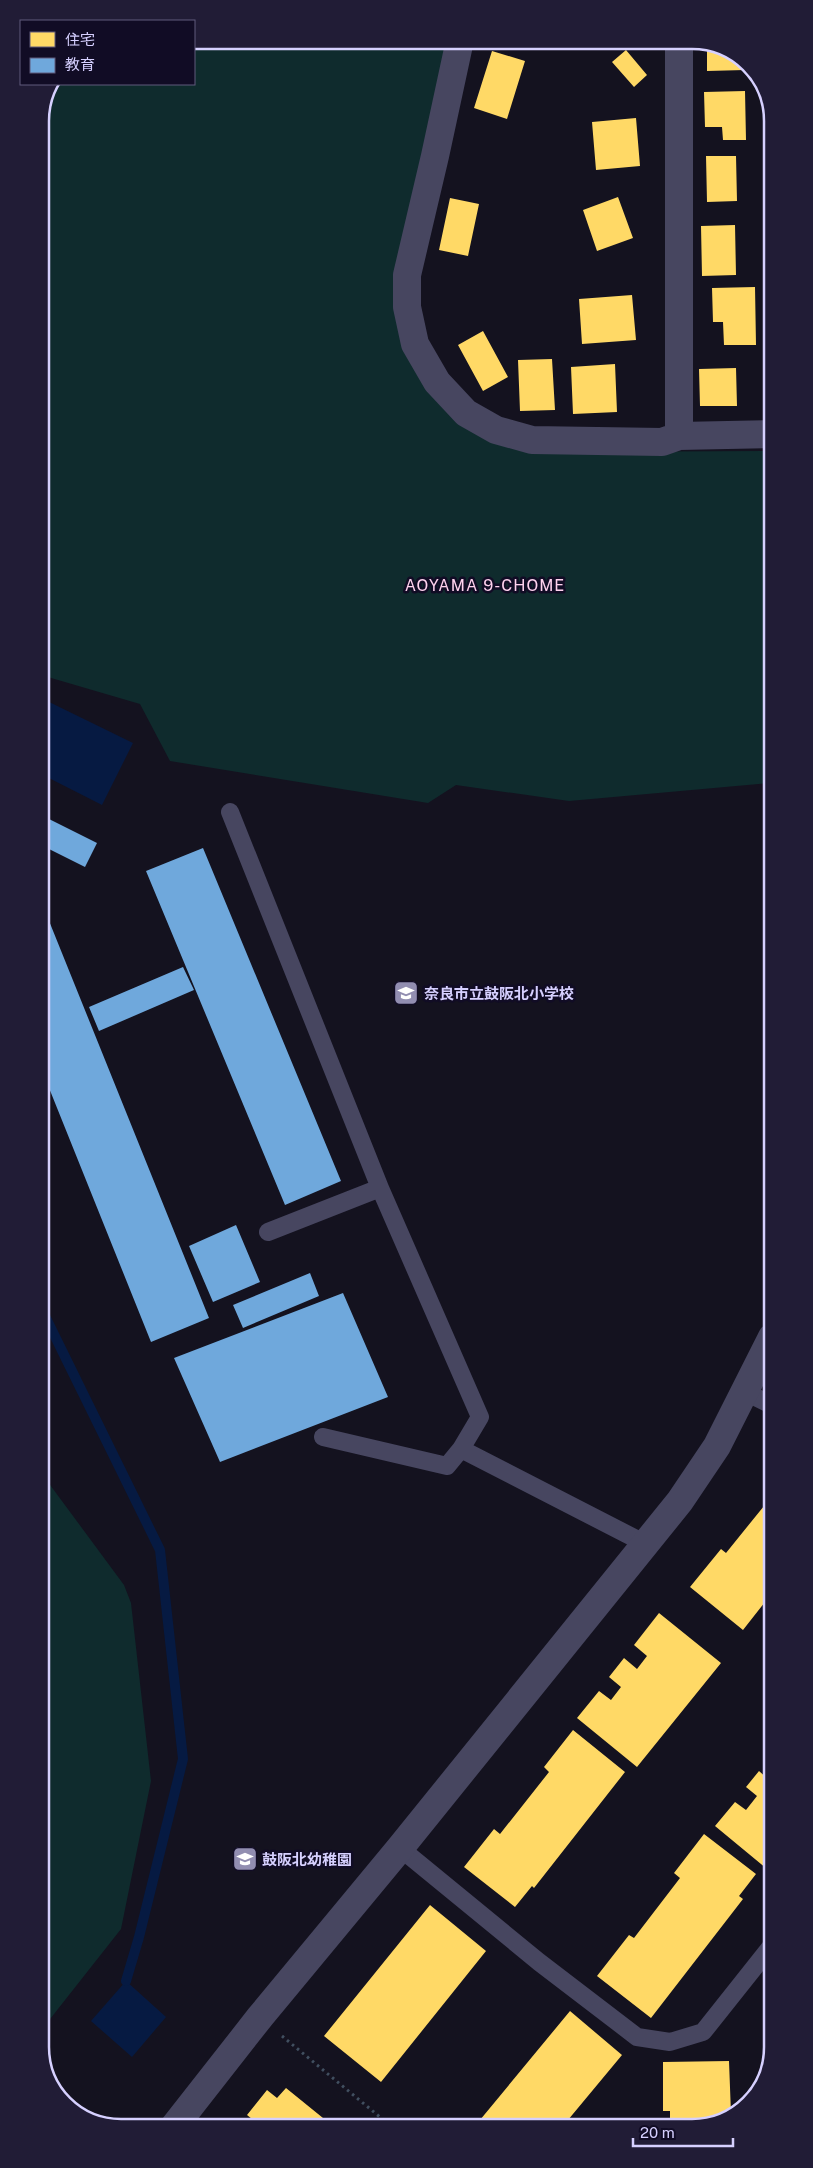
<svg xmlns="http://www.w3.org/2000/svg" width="813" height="2168" font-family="'Public Sans','Noto Sans JP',sans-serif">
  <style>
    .green { fill: #0f2b2d }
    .water { fill: #061a42 }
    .homes { fill: #ffd966 }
    .schools { fill: #6fa8dc }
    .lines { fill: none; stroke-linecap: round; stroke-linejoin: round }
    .stream { stroke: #061a42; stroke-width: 10 }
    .path { stroke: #414f60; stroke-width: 3; stroke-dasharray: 2.5 4; stroke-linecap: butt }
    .service { stroke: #474660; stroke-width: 18 }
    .minor { stroke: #474660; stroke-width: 28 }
    .tertiary { stroke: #474660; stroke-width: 28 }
    .labels { text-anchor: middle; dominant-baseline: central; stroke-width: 5; stroke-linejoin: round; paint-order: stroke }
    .poi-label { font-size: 15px; font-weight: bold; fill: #d6d0ff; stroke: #110c25; text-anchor: start }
    .neighbourhood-label { font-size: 16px; letter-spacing: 1px; fill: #ffd2ee; stroke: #110c25 }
    .rim { fill: none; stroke: #d6d0ff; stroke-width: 2.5 }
  </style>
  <rect width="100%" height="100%" fill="#14121f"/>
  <path class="green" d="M194,40H447L397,267L429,391L564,452L771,451V783L569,801L456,785L428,803L170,761L140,704L41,675L40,115L54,84H194Z
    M42,1474L124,1585L131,1603L151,1781L121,1929L43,2028Z"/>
  <path class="water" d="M41,698L133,743L102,805L41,774Z
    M126,1981L166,2017L132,2057L91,2021Z"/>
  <path class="homes" d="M707,43L742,57L745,61V70L707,71Z
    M626,50L647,75L634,87L612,62Z
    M492,51L525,61L507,119L474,108Z
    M745,91L746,140H723L722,127H705L704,92Z
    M636,118L640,166L596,170L592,122Z
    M706,156H736L737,201L707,202Z
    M618,197L633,238L597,251L583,210Z
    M450,198L479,204L468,256L439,250Z
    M735,225L736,275L702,276L701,226Z
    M755,287L756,345H724L723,322H713L712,288Z
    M632,295L636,340L582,344L579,299Z
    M483,331L508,377L483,391L458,345Z
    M552,359L555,410L520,411L518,360Z
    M615,364L617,412L573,414L571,367Z
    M736,368L737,406H700L699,369Z
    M772,1496V1593L743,1630L690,1587L721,1549L726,1553Z
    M659,1613L721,1663L637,1767L577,1718L599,1691L611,1700L621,1687L609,1677L624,1658L637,1669L647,1656L634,1645Z
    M573,1730L625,1772L534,1888L532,1886L515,1907L464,1867L494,1829L500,1834L549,1772L544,1767Z
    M759,1771L769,1780L773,1776V1874L715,1826L735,1802L746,1810L757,1796L746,1787Z
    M704,1834L756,1874L739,1896L743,1899L651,2018L597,1976L629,1935L634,1938L680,1878L674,1873Z
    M430,1905L486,1951L381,2082L324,2036Z
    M570,2011L622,2055L563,2126H475Z
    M729,2061L731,2114L714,2125H670V2111H663V2062Z
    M286,2088L323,2118L315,2127H262L247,2115L267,2090L277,2098Z"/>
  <path class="schools" d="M41,815L97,843L85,867L41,845Z
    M203,848L341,1181L285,1205L146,871Z
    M41,901L209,1318L151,1342L41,1068Z
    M183,967L194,990L99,1031L89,1007Z
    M236,1225L260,1282L213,1302L189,1246Z
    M310,1273L319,1296L243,1328L233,1305Z
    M343,1293L388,1397L220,1462L174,1358Z"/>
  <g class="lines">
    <path class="stream" d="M42,1310L160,1550L183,1759L139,1937L126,1981"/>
    <path class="path" d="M282,2036L392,2127"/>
    <path class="service" d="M230,812L380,1188L480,1417L461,1449L447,1466L323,1437
      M268,1232L380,1188
      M745,1392L772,1405
      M461,1449L644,1543
      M400,1848L539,1962L637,2037L670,2042L703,2032L773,1944"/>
    <path class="minor" d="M460,40L435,156L407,275V307L415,344L437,382L466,413L496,430L532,440L662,442L679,436L771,434
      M679,436V40"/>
    <path class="tertiary" d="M173,2128L260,2017L400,1848L680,1501L717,1446L772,1337"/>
  </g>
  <defs>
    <symbol id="school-square" viewBox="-11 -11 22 22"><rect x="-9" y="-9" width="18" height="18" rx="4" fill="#928eb1" stroke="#110c25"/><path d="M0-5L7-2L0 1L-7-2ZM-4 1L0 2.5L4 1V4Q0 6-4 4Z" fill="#fff"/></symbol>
  </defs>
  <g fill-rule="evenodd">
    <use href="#school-square" x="392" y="979" width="28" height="28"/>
    <use href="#school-square" x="231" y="1845" width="28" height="28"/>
  </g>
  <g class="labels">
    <g class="poi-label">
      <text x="424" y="993">奈良市立鼓阪北小学校</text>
      <text x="262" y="1859">鼓阪北幼稚園</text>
    </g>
    <g class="neighbourhood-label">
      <text x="485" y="585">AOYAMA 9-CHOME</text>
    </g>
  </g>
  <path d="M0 0H813V2168H0ZM121 49H692A72 72 0 0 1 764 121V2047A72 72 0 0 1 692 2119H121A72 72 0 0 1 49 2047V121A72 72 0 0 1 121 49Z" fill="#211c36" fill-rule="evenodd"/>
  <path class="rim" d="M121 49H692A72 72 0 0 1 764 121V2047A72 72 0 0 1 692 2119H121A72 72 0 0 1 49 2047V121A72 72 0 0 1 121 49Z"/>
  <rect x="20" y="20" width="175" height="65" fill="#110c25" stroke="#605a7c"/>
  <rect x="30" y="32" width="25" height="15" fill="#ffd966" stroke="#605a7c"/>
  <text x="65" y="45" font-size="15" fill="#d6d0ff">住宅</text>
  <rect x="30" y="58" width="25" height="15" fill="#6fa8dc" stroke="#605a7c"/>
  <text x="65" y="70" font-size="15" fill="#d6d0ff">教育</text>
  <path d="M633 2138v8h100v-8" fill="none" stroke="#d6d0ff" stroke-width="2.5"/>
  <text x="640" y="2138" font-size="15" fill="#d6d0ff" stroke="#110c25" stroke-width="4" paint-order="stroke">20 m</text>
</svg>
